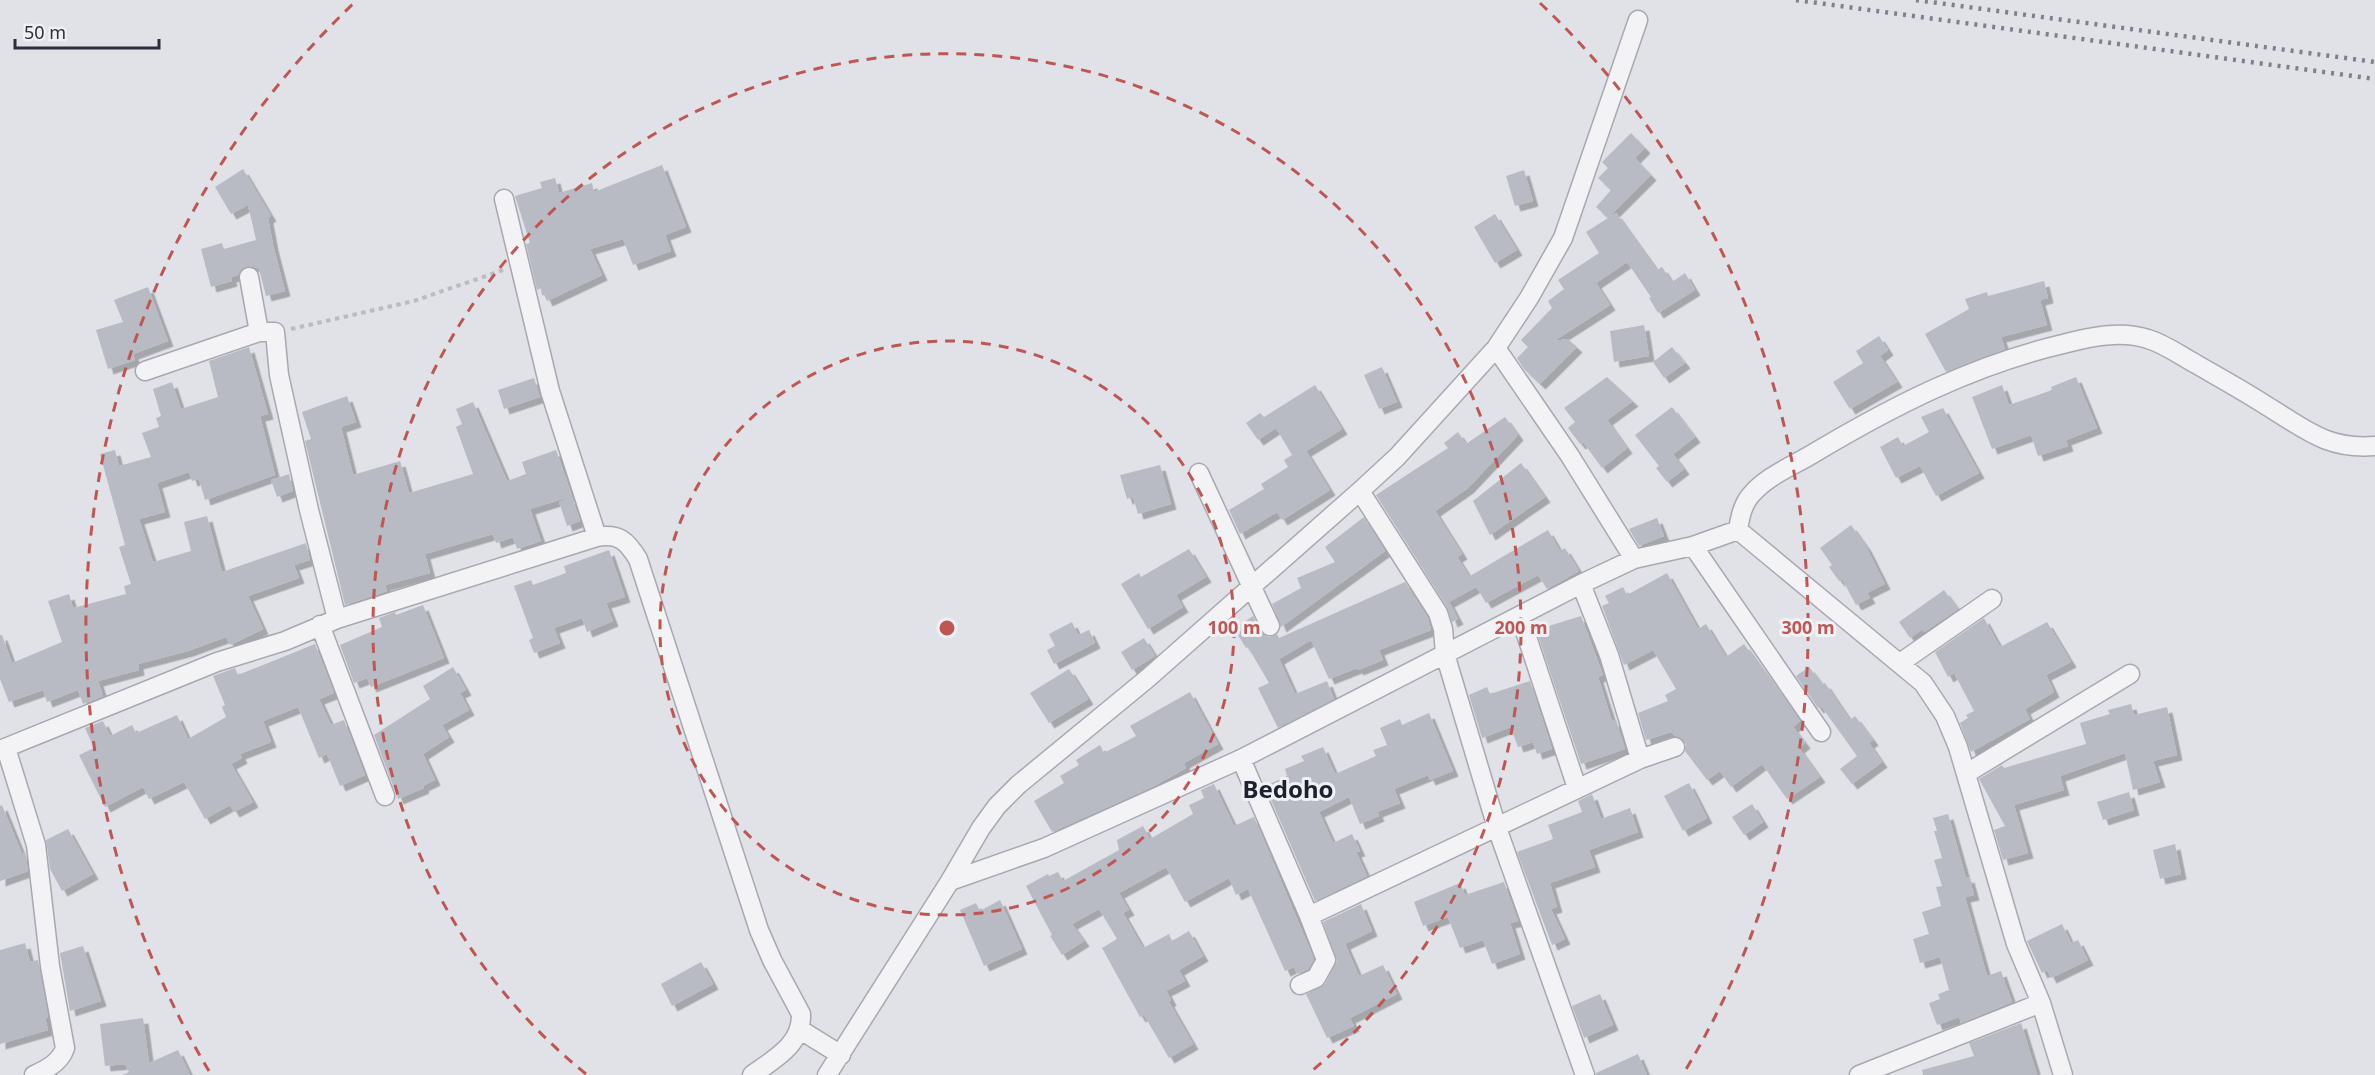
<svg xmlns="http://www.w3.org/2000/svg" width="2375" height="1075" font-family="'Noto Sans',sans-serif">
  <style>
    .building { fill: #b8bbc4; filter: url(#shadow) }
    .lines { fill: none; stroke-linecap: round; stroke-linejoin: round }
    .street-casing { stroke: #a7a8b1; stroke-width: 21 }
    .path { stroke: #bbbcc2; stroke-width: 4; stroke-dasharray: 4.5 4.5; stroke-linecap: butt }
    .street { stroke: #f3f3f6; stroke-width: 18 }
    .rail { stroke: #7c808f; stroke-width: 4.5; stroke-dasharray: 3 6; stroke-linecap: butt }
    .ring { fill: none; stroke: #be5754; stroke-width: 3; stroke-dasharray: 10 8 }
    .labels { text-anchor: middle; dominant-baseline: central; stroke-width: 6; stroke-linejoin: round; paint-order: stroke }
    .quarter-label { font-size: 24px; font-weight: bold; fill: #1d202e; stroke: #f0f1f5 }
    .centre { fill: #be5754; stroke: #f0f1f5; stroke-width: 3 }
    .ring-label { font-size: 18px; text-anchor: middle; font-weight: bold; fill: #be5754; stroke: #f0f1f5; stroke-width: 6; stroke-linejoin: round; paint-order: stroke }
  </style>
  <defs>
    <filter id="shadow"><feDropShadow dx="5.5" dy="5.5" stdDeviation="0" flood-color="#0004"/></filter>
  </defs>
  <rect width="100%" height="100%" fill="#e1e2e8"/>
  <path class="building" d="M1631,133L1645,148L1635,158L1651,175L1608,218L1616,213L1657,270L1662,267L1672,282L1685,273L1695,290L1658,313L1649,298L1651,297L1627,262L1596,283L1610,305L1554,341L1568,339L1577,347L1540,384L1524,369L1517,358L1528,347L1521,340L1552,308L1548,301L1564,289L1558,280L1599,253L1586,232L1608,218L1596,207L1611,190L1598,178L1608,168L1602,162Z
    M662,165L686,227L665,235L671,251L633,265L623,239L590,249L602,275L547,301L541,288L537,290L526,244L530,243L515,196L542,188L540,182L555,178L559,193L592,183L594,192Z
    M243,169L271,216L268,218L273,245L285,291L266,296L259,269L252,266L242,268L238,275L231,277L232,281L211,287L201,249L222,243L224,249L256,240L248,205L231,214L215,187Z
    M1524,170L1533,201L1515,206L1506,176Z
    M1495,214L1517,250L1495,263L1474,227Z
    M2044,281L2048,298L2040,300L2047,325L2001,337L2005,349L1946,372L1925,334L1969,309L1965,299L1987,292L1988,296Z
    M148,287L168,341L133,354L135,360L108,369L96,330L123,322L114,300Z
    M1644,325L1649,356L1614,362L1610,331Z
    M1879,336L1888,350L1880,356L1897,382L1850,409L1833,382L1863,363L1856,351Z
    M249,347L268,414L260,416L275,475L205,500L199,479L192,481L189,472L157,483L165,512L139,519L153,562L191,551L184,522L207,516L222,572L306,543L310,560L294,565L299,578L248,596L263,629L230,645L226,637L188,651L138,664L139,670L98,681L103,696L83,704L78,690L47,702L43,690L9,702L0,679V635H2L12,663L62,642L48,601L69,594L73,608L126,594L124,586L131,584L119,547L125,545L100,454L115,450L119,466L151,457L142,433L159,427L156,418L161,416L153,389L172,382L181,409L218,397L209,361Z
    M1672,347L1685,363L1664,378L1653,362Z
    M1382,367L1397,402L1379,409L1364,375Z
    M1607,377L1633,401L1607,420L1627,448L1602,468L1583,442L1580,444L1568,428L1575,422L1564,408Z
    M2076,377L2097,428L2066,440L2068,446L2038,456L2031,435L1992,449L1972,397L2002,385L2009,405L2052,390L2051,387Z
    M534,378L540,397L504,409L498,390Z
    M1315,385L1342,429L1306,451L1330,490L1282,520L1277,512L1240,534L1229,510L1264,489L1261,484L1288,467L1284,460L1292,455L1276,428L1258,440L1246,423L1260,413L1264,417Z
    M347,396L356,422L341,427L353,475L400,461L409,493L473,474L456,427L462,424L456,409L473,402L507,481L526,474L522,462L556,450L572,496L530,509L541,541L517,549L513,537L496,543L493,534L425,554L430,573L385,585L387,591L345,605L305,441L311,439L302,412Z
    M1672,407L1695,437L1673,454L1684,469L1667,482L1656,468L1659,466L1635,435Z
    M1943,408L1979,473L1936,496L1920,466L1896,478L1880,447L1898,437L1903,446L1929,432L1921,417Z
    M1505,417L1518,435L1468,488L1435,511L1462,554L1457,557L1476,587L1449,602L1458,619L1452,622L1447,607L1376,495L1448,448L1444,443L1458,432L1466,444Z
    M1521,463L1545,497L1490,535L1473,501Z
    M1160,465L1171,504L1138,514L1133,497L1127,499L1120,475Z
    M289,474L293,491L277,497L271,480Z
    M572,497L580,521L567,526L559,502Z
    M1364,517L1385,551L1281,627L1272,604L1301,588L1297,578L1335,562L1325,547Z
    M1657,518L1664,536L1639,546L1629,529Z
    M1851,525L1866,546L1885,584L1867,593L1870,598L1856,605L1842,579L1839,581L1829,567L1832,565L1820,548Z
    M1548,530L1560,551L1565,548L1579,571L1547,589L1538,575L1486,603L1470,576Z
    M1189,549L1206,577L1176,595L1183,607L1148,629L1121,584L1139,573L1141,577Z
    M609,550L625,597L606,603L613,621L587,632L582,618L554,628L560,643L534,653L529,640L533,638L514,586L531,580L533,585L566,573L564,566Z
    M1667,573L1698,629L1706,624L1726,657L1744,644L1800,721L1793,727L1805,743L1799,748L1820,777L1787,799L1762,764L1731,787L1720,771L1707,780L1685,751L1686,744L1683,739L1675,736L1671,732L1646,740L1638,713L1668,701L1665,695L1676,689L1653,650L1624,665L1602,606L1609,603L1605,596L1623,587L1627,595Z
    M1405,582L1428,618L1431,630L1379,650L1383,660L1358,670L1357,668L1329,679L1311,640L1279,659L1295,694L1327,681L1334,699L1278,728L1258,688L1269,683L1248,647L1246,648L1234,629L1253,616L1263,635L1270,637L1277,634L1279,638Z
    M1944,590L1958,609L1924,632L1923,629L1910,638L1899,622Z
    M423,605L444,658L371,687L367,678L354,683L340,645L382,627L379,618L395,612L396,615Z
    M1581,616L1603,675L1598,677L1612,721L1616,720L1625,749L1581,764L1536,630Z
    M1984,618L2000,647L2047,622L2071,662L2046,675L2054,692L2025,709L2030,719L1971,752L1960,723L1968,718L1966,715L1974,711L1954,673L1948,677L1935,652Z
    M1072,622L1078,635L1089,630L1095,643L1054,664L1047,650L1055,646L1049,634Z
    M1144,638L1155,656L1132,670L1121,652Z
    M315,644L334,693L319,699L331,725L344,720L365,775L340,786L327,754L319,758L298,707L263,721L271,742L240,754L242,758L231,764L253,802L234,812L230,805L205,819L184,782L149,799L143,787L105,807L79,755L94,748L85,728L103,721L110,736L132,725L136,733L177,715L188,739L226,717L222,707L225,705L213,676L235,668L238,675Z
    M453,667L466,690L460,693L469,710L442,725L449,737L423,754L435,780L423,786L424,788L398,799L374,735L430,699L423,686Z
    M1809,667L1822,684L1825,683L1850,720L1855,716L1873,740L1869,743L1882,762L1852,784L1840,769L1857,756L1821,706L1818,708L1796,676Z
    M1069,669L1088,699L1049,723L1030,693Z
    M1530,681L1552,749L1537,754L1533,742L1518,747L1511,728H1508L1482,738L1469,695L1487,687L1490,694Z
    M1190,692L1218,744L1184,763L1186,768L1156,785L1052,832L1034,801L1064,783L1060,776L1079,765L1076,760L1100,745L1104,753L1136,736L1130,726Z
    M2131,704L2134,715L2167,707L2177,755L2153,761L2160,782L2133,790L2125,753L2060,776L2064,790L2014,805L2028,853L2003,860L1994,830L2005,826L1979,779L2002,765L2004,768L2086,744L2080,723L2110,714L2108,710Z
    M1429,713L1453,771L1430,780L1428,775L1394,789L1400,803L1377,812L1379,816L1360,824L1349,797L1319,812L1333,843L1352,834L1360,851L1356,852L1367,876L1315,901L1265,786L1287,776L1285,769L1304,761L1301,756L1323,747L1335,774L1376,756L1373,750L1387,745L1380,728L1400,719L1402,725Z
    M1689,783L1707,818L1683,831L1664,796Z
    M1214,784L1234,826L1254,817L1314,959L1308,969L1297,974L1294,967L1285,971L1248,889L1236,895L1229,878L1185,902L1166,867L1119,893L1129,910L1123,913L1143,948L1169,934L1172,941L1189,931L1203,956L1179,970L1185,981L1166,991L1171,1000L1169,1002L1193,1044L1169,1058L1144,1015L1140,1017L1102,948L1117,939L1099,909L1072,924L1084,941L1062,955L1050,936L1052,935L1026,886L1048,874L1049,876L1058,872L1063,881L1119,850L1117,840L1143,826L1150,839L1193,814L1189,805L1204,798L1201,790Z
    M2129,792L2134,810L2103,820L2097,802Z
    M1592,794L1601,819L1630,808L1638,832L1589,850L1595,867L1550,883L1557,907L1551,909L1565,939L1552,945L1517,852L1553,839L1548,825L1582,812L1578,801Z
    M1752,804L1763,822L1744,835L1732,817Z
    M2,805L22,854L25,852L28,871L0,881V806Z
    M1948,814L1966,878L1969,877L1974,895L1965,897L1987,976L2001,971L2012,1002L1961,1023L1959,1017L1937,1025L1929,1003L1940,999L1938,994L1949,990L1940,957L1920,963L1913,939L1929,934L1922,912L1941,906L1936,887L1942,886L1934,860L1942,858L1934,831H1937L1933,818Z
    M68,829L93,874L62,891L50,869L46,840Z
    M2175,844L2181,874L2160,879L2153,850Z
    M1504,882L1518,921L1510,923L1520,954L1492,964L1483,940L1460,948L1448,917L1423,926L1414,902L1460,883L1465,895Z
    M1000,900L1022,949L984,966L960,910L976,903L980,911Z
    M1361,904L1372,931L1345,944L1359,976L1383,965L1397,994L1350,1018L1354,1026L1327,1038L1306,994L1325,984L1337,961L1323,922Z
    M2062,924L2071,943L2078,940L2088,960L2051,978L2047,970L2042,973L2027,941Z
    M25,943L30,962L38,960L48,1017L45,1018L48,1030L0,1044V950Z
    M83,946L101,1001L70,1011L60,953Z
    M701,962L713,984L672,1006L661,984Z
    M1600,994L1613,1025L1584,1038L1572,1006Z
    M143,1018L149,1063L178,1050L190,1075H122L129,1072L125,1064L105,1066L100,1024Z
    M2021,1023L2037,1075H1923L1922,1070L1974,1056L1969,1043Z
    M1638,1054L1647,1075H1596V1073Z"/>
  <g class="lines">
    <defs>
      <path id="street" d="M504,199L550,391L597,537
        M249,277L259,332
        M1496,348L1570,456L1634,559
        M145,371L259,332H275L279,375L309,510L337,619
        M1199,473L1270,626
        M1360,491L1438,613L1443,629L1445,654L1497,828L1585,1075
        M1738,530C1740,518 1742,506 1750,496C1766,476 1793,466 1814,453C1893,406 1973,365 2063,344C2090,337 2121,330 2148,339C2165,344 2181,356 2196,364C2220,378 2244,391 2267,406C2305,429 2327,450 2375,446
        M1693,546L1821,732
        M1581,584L1609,655L1640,759
        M1520,616L1577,788
        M320,625L385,796
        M1900,663L1992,599
        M6,748L36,845L50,966L65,1048C61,1061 46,1070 34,1075
        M0,750L217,662L285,641L337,619L597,537C619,533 627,541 638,559L759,930L772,960L801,1014C802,1045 774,1059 752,1075
        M1241,759L1309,916L1640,759L1675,747
        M1967,773L2130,674
        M950,881L981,828L997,806L1018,785L1148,678L1360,491L1397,457L1496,348L1529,298L1563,238L1638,20
        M1300,985L1316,978L1326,960L1309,916
        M799,1029L841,1055
        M827,1075L950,881L1044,848L1241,759L1581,584L1634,559L1693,546L1738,530L1923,683L1945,716L1958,747L2016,944L2041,1003L2063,1075
        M1859,1075L2041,1003"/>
    </defs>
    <use href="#street" class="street-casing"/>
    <path class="path" d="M291,329L414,301L503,270"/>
    <use href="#street" class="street"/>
    <path class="rail" d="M1796,0L2375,79
      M1916,0L2375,62"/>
  </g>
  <g class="ring">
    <circle cx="947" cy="628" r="287"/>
    <path d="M586 1074A574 574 0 1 1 1308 1074"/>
    <path d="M209 1071A861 861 0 0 1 354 3M1540 3A861 861 0 0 1 1685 1071"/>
  </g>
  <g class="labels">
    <g class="quarter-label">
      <text x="1288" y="788">Bedoho</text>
    </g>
  </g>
  <circle cx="947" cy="628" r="9" class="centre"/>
  <g class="ring-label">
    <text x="1234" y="634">100 m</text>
    <text x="1521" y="634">200 m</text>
    <text x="1808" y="634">300 m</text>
  </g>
  <path d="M15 39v9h144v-9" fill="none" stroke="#2b2e3d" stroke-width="3"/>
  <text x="24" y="39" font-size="18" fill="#2b2e3d" stroke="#f0f1f5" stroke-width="4.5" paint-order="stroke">50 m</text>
</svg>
